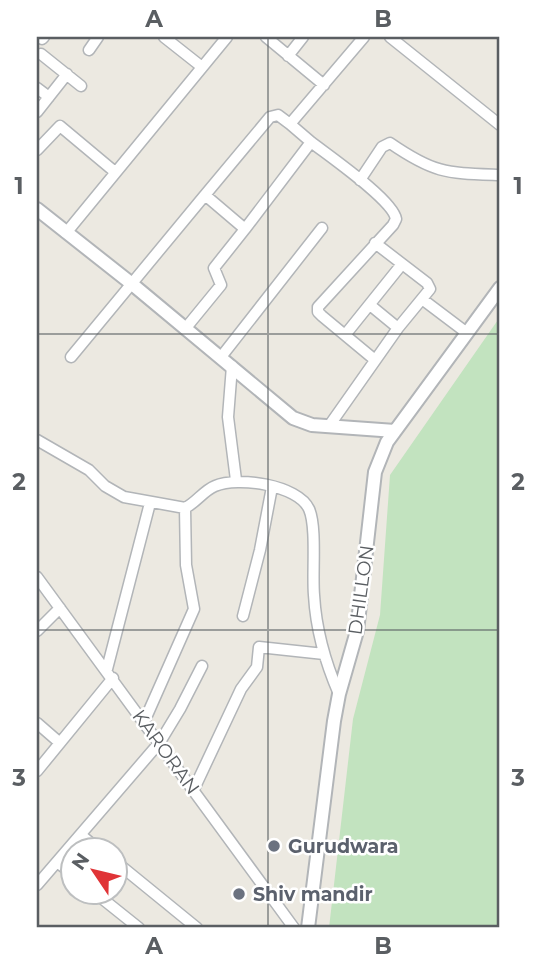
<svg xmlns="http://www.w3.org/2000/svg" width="537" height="965" font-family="Montserrat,sans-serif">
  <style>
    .green { fill: #c2e3bf }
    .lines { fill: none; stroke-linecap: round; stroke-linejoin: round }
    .minor-casing { stroke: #b2b5b8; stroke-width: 13 }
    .tertiary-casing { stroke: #b2b5b8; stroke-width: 16 }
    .minor { stroke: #fff; stroke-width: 10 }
    .tertiary { stroke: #fff; stroke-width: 12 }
    .grid { fill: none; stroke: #5a5e62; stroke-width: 2; stroke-opacity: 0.55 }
    .worship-dot { fill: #6b7280; stroke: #fff; stroke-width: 2.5 }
    .labels { text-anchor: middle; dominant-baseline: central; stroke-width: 5; stroke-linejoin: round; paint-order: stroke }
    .street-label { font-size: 19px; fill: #5a5e62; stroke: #fff }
    .worship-label { font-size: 19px; font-weight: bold; fill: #5b616d; stroke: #fff; text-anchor: start }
    .neatline { fill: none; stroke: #5a5e62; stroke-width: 2.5 }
    .grid-label { font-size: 23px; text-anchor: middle; font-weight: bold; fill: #5a5e62 }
  </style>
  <rect width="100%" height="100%" fill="#ece9e1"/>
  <path class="green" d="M500,317V928H329L353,719L380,615L390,475Z"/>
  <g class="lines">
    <defs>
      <path id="minor" d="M164,37L202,67
        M266,37L324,85
        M390,37L500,125
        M42,39L44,37
        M89,50L98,37
        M41,54L81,86
        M288,56L303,37
        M37,88L49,97
        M37,112L67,74
        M311,142C329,156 393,200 396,219L393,225L318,307V312L322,316L375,360
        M37,150L60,126L115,172
        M360,180L382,147L390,143C435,174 447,173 500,175
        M205,195L270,117L278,115L290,124
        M66,233L227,37
        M422,299L467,333
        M370,305L398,328
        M185,329L221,285L214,268L245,229
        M345,335L402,264
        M71,357L205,195L245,229L311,142L290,124L364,37
        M221,357L322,228
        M232,366L228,417L236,480
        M329,426L398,328L430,289L427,283L375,243
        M37,440L89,470L105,486L124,497L185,508C197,502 203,491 215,486C238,476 298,485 309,509C317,527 312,574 314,595C316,630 325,662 339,694
        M37,577L294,928
        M243,616L260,550L272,487
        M37,631L60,608
        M107,669L150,503
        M144,722L194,609L186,565L185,508
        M37,723L60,743
        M37,771L113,678
        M194,789L241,689L257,667L259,647L324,654
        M81,835L99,850
        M57,862L74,875
        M116,862L197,928
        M37,885L160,742L180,709L202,666
        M94,892L139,928"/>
      <path id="tertiary" d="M37,209L132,284L293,418L312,425L395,431
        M308,928L334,721L339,694L357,631L375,472L387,442L500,288"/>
    </defs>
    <use href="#minor" class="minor-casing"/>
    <use href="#tertiary" class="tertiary-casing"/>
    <use href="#minor" class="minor"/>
    <use href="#tertiary" class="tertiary"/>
  </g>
  <path class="grid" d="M268,37V928M37,334H500M37,630H500"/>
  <g class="worship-dot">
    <circle cx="274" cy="846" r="7"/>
    <circle cx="239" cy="894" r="7"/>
  </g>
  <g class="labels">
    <g class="street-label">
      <text transform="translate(361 590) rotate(-82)">DHILLON</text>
      <text transform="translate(166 752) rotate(54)">KARORAN</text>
    </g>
    <g class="worship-label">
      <text x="288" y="846">Gurudwara</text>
      <text x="253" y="894">Shiv mandir</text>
    </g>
  </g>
  <rect width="537" height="965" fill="none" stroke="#ffffff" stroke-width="77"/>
  <g transform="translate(94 871) rotate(305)"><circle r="33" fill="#ffffff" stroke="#bdbfc0" stroke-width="2"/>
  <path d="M0-5L12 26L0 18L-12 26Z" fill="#e03437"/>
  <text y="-10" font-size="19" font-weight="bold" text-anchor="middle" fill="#5a5e62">N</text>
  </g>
  <rect x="38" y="38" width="460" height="888" class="neatline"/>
  <g class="grid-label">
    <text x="154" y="27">A</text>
    <text x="383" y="27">B</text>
    <text x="19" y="194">1</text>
    <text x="518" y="194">1</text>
    <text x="19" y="490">2</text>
    <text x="518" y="490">2</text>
    <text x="19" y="786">3</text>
    <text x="518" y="786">3</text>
    <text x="154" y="954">A</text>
    <text x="383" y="954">B</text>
  </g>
</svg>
